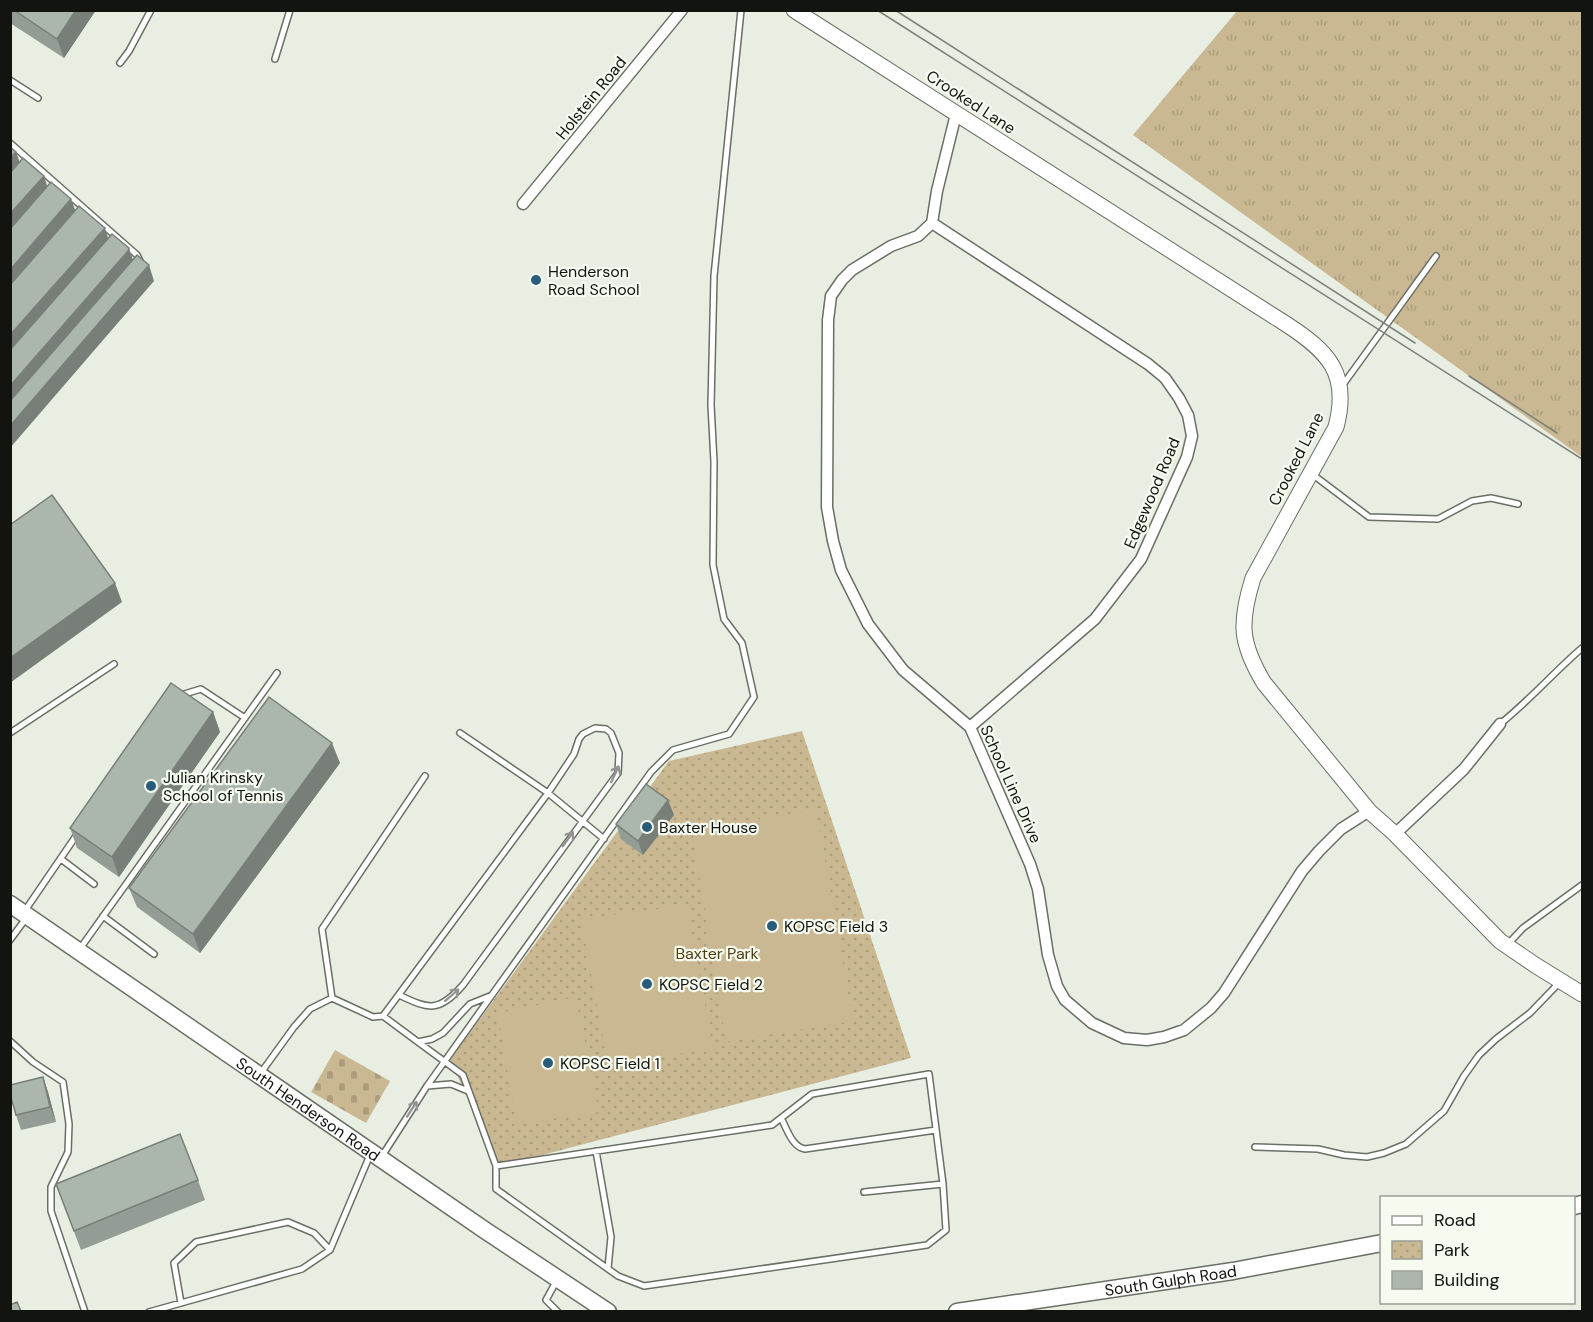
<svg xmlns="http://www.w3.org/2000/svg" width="1593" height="1322" font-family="'DM Sans',sans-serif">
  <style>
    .grass { fill: url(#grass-tufts) }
    .cemetery { fill: url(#cemetery-stones) }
    .park { fill: url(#park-dots) }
    .pitch { fill: #cab892 }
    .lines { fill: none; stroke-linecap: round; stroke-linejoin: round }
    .lane-casing { stroke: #696f64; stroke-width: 8 }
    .street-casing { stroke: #696f64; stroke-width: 13 }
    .secondary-casing { stroke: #696f64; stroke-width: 17 }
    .primary-casing { stroke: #696f64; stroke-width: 19 }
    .lane { stroke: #fff; stroke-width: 5 }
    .street { stroke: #fff; stroke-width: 10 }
    .secondary { stroke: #fff; stroke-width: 15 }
    .primary { stroke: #fff; stroke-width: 16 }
    .tram { stroke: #7e827a; stroke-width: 1.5 }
    .wall { fill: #939d95 }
    .shaded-wall { fill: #787f79 }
    .building { fill: #abb6ad; stroke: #787f79; stroke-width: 1.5 }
    .oneway { stroke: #949593 }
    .poi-dot { fill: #295c79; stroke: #f5fbef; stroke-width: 2 }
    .labels { text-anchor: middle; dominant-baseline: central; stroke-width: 4.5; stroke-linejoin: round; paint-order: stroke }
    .street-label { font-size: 16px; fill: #121410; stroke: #f5fbef }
    .poi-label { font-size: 16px; fill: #121410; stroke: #f5fbef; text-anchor: start }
    .park-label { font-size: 16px; fill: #4f3d11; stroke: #f5fbef }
  </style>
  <defs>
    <pattern id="grass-tufts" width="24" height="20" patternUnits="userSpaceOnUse" patternTransform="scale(1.5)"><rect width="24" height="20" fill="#cab892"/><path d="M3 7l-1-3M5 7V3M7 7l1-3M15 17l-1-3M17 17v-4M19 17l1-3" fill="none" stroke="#ac9d7d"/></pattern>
    <pattern id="cemetery-stones" width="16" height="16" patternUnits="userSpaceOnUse" patternTransform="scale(1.5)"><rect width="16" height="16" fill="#cab892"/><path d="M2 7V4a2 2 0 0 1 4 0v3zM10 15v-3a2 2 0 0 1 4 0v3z" fill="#ac9d7d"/></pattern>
    <pattern id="park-dots" width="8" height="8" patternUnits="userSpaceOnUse" patternTransform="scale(1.5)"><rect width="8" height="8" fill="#cab892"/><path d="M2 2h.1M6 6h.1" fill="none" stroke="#ac9d7d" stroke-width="1.8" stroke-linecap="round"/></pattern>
  </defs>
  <rect width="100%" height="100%" fill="#e8eee2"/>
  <path class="grass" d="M1237,11H1582V457L1133,135Z"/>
  <path class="cemetery" d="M335,1050L390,1081L366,1123L311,1092Z"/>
  <path class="park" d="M802,731L911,1058L500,1166L450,1060L669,761Z"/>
  <path class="pitch" d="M816,809L853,1021L726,1042L692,831Z
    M687,905L713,1049L608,1064L581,919Z
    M576,997L599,1112L516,1124L498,1013Z"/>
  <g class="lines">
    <defs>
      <path id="lane" d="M275,59L290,10
        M120,63L129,51L151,10
        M10,80L38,98
        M10,143L137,255L140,261
        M1342,386L1436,256
        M1312,474L1369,517L1438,519L1472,501L1491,498L1518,504
        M181,695L201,689L245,718
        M1500,724C1529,701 1554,672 1582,648
        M10,733L114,664
        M460,733L548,793L604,839
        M61,859L94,884
        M24,912L78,833
        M103,916L154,954
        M10,940L27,917
        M1508,944L1523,928L1582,885
        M79,950L277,673
        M332,998L373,1017L383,1016L548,793L574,754L579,739L583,734L595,728L606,729L611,733L619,753L618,773L463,985C439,1012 430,1010 399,995
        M383,1016L418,1042L432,1039L443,1033L470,1004L490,996
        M10,1041L33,1062L63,1082L69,1124L68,1152L51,1187V1211L85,1312
        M418,1042L463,1075L496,1166L772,1125L812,1094L929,1074L943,1184L946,1230L927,1245L644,1286L618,1276L496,1189V1166
        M260,1074L294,1027L310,1009L332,998L322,929L425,776
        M427,1086L451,1084L468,1091
        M781,1118C787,1129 792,1147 805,1149L936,1130
        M1255,1147L1318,1149L1344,1155L1367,1157L1384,1153L1406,1144L1444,1111L1464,1076L1479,1055L1496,1039L1530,1013L1560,982
        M596,1151L611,1237L608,1268
        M382,1156L427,1086L651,772L673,750L729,734L754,697L742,643L724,619L713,565L714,462L711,405L714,276L741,10
        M864,1192L943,1184
        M557,1280L546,1300L558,1312
        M181,1303L174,1263L196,1242L288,1222L314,1233L330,1250
        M149,1312L302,1269L330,1250L370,1155"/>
      <path id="street" d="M956,114L937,191L932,223L918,236L891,246L852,270L842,280L831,296L828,320L827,507L833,541L841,570L868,624L903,670L970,727L1030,864L1038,889L1048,955L1057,986L1065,1000L1092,1023L1124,1038L1147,1040L1164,1037L1184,1030L1211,1008L1224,993L1302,871L1319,851L1341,829L1369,811
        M523,204L682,10
        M932,223L1148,364L1165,378L1179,398L1188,415L1192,436L1187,457L1141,559L1095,619L970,727
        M1395,834L1464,769L1500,724"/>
      <path id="secondary" d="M794,10L1286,324C1329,352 1350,374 1336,427L1253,578C1239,623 1240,643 1264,683L1369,811L1395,834L1500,941L1535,965L1582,994"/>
      <g id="primary">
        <path id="s1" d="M10,904L486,1231L608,1312"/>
        <path d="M1574,1206L1582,1204"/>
        <path id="s2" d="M957,1312L1233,1271L1382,1243"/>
      </g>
    </defs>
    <use href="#lane" class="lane-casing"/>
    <use href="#street" class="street-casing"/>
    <use href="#secondary" class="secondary-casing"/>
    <use href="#primary" class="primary-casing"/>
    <use href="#lane" class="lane"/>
    <use href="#street" class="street"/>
    <use href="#secondary" class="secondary"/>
    <use href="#primary" class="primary"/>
    <path class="tram" d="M877,10L1582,459
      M895,10L1415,343
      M1469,376L1557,433"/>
  </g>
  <path class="wall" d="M10,10H96L64,58L10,23Z
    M213,712L220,732L119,877L77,848L70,828Z
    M340,763L200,953L137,907L129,888Z
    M668,800L674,815L643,855L621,839L616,824Z
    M43,1077L48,1092L56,1122L21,1130L16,1115Z
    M198,1180L205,1200L81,1250L56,1184Z"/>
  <path class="shaded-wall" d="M76,10H96L64,58L57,39Z
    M16,152L22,168L10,180V158Z
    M44,176L49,192L10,236V214Z
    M71,199L77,215L10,292V270Z
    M105,228L110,244L10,357V335Z
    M129,248L134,263L10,408V386Z
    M149,265L154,281L10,448V426Z
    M115,583L122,602L10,683V658Z
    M213,712L220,732L119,877L112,857Z
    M332,743L340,763L200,953L193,934Z
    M668,800L674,815L643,855L638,841Z
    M43,1077L48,1092L56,1122L50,1107Z"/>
  <path class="building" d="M14,10H76L57,39Z
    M10,147L16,152L10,158Z
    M23,158L44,176L10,214V173Z
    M51,182L71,199L10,270V229Z
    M79,206L105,228L10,335V285Z
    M112,234L129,248L128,251L10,386V350Z
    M137,255L149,265L10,426V401Z
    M52,495L115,583L10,658V525Z
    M171,683L213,712L112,857L70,828Z
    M269,697L332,743L193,934L129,888Z
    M646,784L668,800L638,841L616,824Z
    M43,1077L50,1107L16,1115L10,1094V1085Z
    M180,1134L198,1180L74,1231L56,1184Z
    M17,1302L21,1311H10V1305Z"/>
  <defs><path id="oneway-shaft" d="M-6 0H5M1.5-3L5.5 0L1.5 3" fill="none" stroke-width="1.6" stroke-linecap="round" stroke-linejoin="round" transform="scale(1.5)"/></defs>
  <g class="oneway">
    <use href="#oneway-shaft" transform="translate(615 774) rotate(-65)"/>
    <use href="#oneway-shaft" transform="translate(568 839) rotate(-54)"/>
    <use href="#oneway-shaft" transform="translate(452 995) rotate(-41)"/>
    <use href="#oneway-shaft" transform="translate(412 1109) rotate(-57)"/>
  </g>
  <g class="poi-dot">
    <circle cx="536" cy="280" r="6"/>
    <circle cx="151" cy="786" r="6"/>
    <circle cx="647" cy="827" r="6"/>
    <circle cx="772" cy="926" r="6"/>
    <circle cx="647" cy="984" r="6"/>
    <circle cx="548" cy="1063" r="6"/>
  </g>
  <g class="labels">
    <g class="street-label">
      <text transform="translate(591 98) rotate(-51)">Holstein Road</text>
      <text transform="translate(971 102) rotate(33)">Crooked Lane</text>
      <text transform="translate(1296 459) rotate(-63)">Crooked Lane</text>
      <text transform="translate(1152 493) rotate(-67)">Edgewood Road</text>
      <text transform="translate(1011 784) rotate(66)">School Line Drive</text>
      <text stroke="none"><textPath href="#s1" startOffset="362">South Henderson Road</textPath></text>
      <text stroke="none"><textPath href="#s2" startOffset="216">South Gulph Road</textPath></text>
    </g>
    <g class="poi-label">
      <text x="548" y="271">Henderson<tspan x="548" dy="18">Road School</tspan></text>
      <text x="163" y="777">Julian Krinsky<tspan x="163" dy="18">School of Tennis</tspan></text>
      <text x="659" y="827">Baxter House</text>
      <text x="784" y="926">KOPSC Field 3</text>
      <text x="659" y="984">KOPSC Field 2</text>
      <text x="560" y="1063">KOPSC Field 1</text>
    </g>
    <g class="park-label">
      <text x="717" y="953">Baxter Park</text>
    </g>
  </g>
  <rect width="1593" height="1322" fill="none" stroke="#121410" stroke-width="24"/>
  <rect x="1380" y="1196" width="195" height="108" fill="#f5fbef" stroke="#9a9f96" stroke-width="1.5"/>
  <rect x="1392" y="1216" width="30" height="9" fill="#ffffff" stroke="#9a9f96" stroke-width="1.5"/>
  <text x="1434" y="1226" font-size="18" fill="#121410">Road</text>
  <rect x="1392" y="1241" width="30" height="18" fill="url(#park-dots)" stroke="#9a9f96" stroke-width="1.5"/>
  <text x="1434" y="1256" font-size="18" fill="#121410">Park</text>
  <rect x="1392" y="1271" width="30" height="18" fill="#abb6ad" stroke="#9a9f96" stroke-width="1.5"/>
  <text x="1434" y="1286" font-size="18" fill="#121410">Building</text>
</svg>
